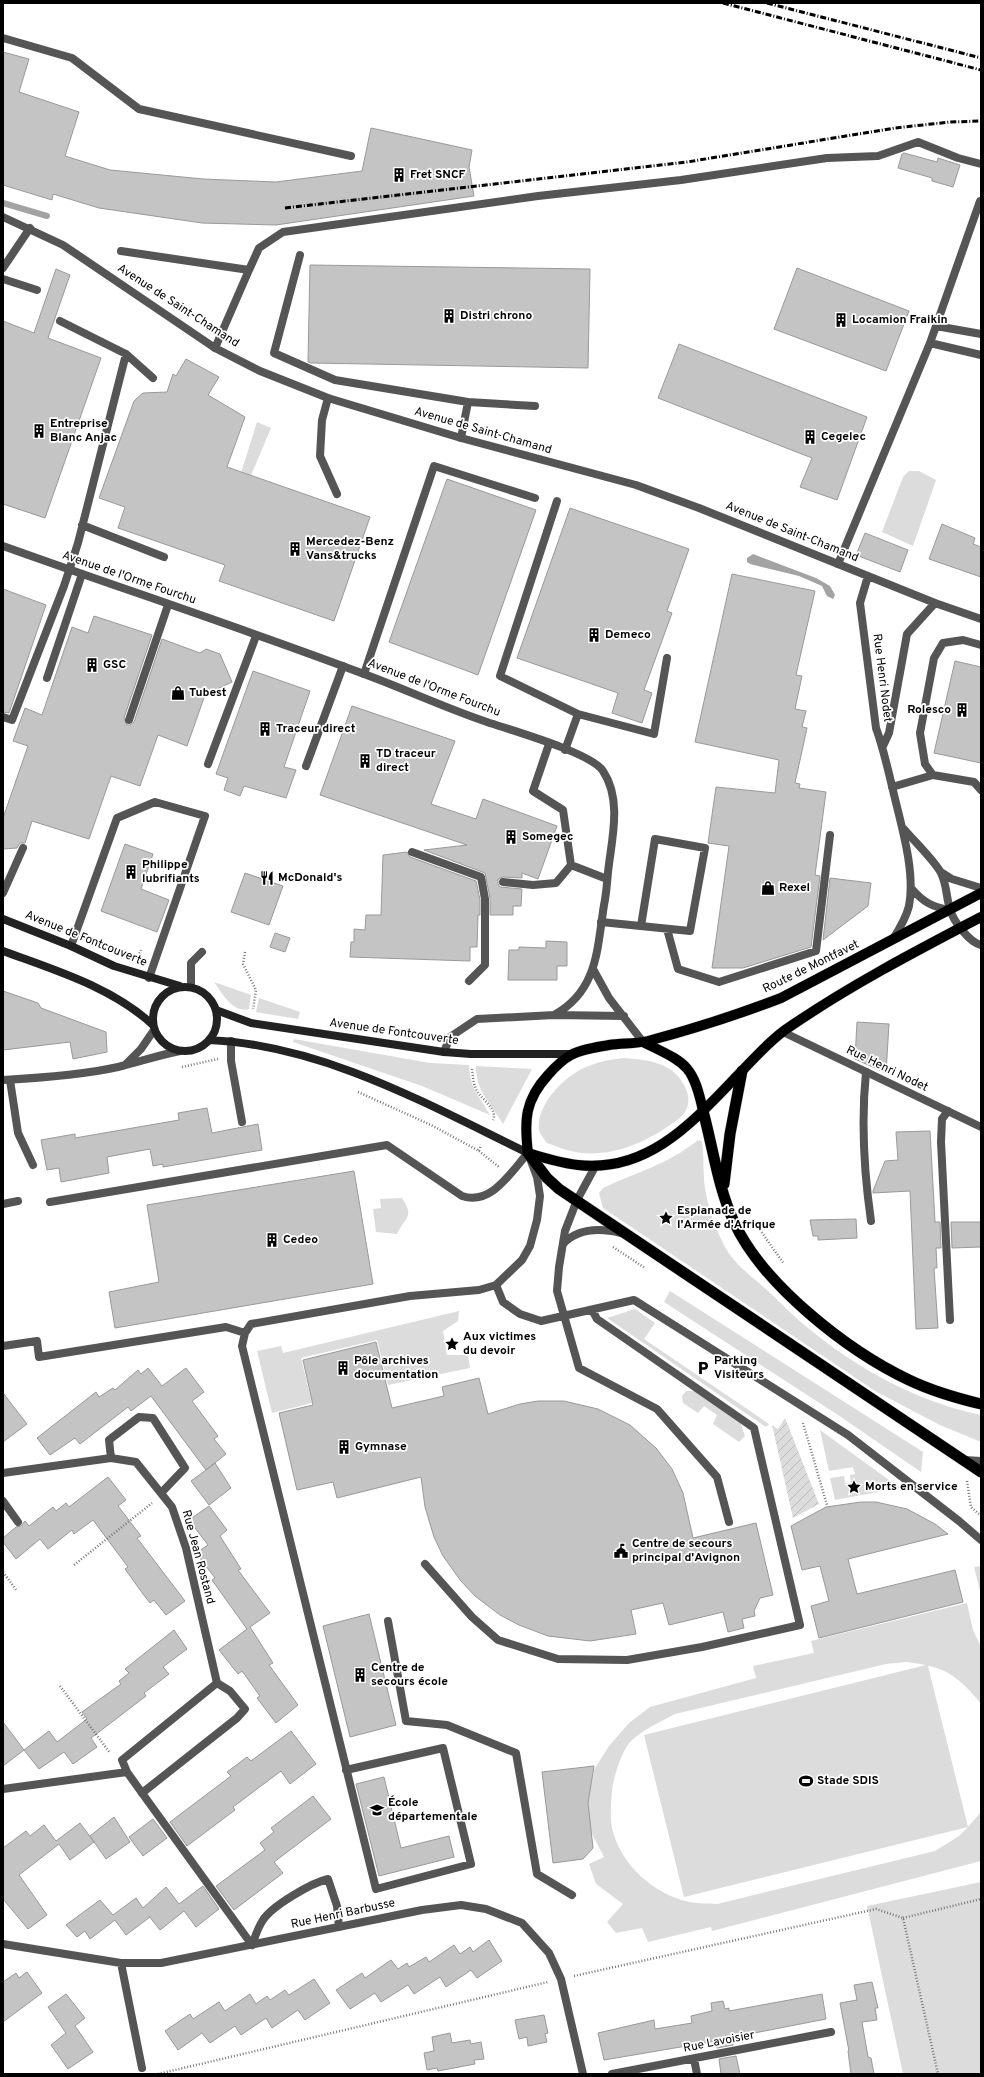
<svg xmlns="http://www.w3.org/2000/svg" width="984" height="2077" font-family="Overpass,sans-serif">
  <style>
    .grass { fill: #dcdcdc; fill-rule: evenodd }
    .garden { fill: url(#garden-furrows) }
    .water { fill: #a3a3a3 }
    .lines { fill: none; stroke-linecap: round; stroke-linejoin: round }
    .stream { stroke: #a3a3a3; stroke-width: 6 }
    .building { fill: #c4c4c4; stroke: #999 }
    .primary-casing { stroke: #dbdbdb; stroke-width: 11 }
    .trunk-casing { stroke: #dbdbdb; stroke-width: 12 }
    .path { stroke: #777; stroke-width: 2.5; stroke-dasharray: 1 2; stroke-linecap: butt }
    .service { stroke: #555; stroke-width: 8 }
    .minor { stroke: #555; stroke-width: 8 }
    .tertiary { stroke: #555; stroke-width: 8 }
    .secondary { stroke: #222; stroke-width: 8 }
    .primary { stroke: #000; stroke-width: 10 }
    .trunk { stroke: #000; stroke-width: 11 }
    .rail { stroke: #000; stroke-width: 3; stroke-dasharray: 6 2 1 2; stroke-linecap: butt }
    .labels { text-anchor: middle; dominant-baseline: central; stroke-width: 3.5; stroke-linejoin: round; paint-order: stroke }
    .poi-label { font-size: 12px; font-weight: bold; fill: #000; stroke: #fff; text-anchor: start }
    .street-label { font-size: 12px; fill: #000; stroke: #fff }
  </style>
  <defs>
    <pattern id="garden-furrows" width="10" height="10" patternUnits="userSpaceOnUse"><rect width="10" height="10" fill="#dcdcdc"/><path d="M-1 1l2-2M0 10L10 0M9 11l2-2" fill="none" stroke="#bbb"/></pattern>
  </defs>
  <rect width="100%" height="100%" fill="#fff"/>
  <path class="grass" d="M257,422L271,428L249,480L218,546Z
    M909,471H919L936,480L913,546L882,532L903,477Z
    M214,982L251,995L249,1009C232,1013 223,994 214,982Z
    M259,998L300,1012L298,1019L256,1012Z
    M294,1039L430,1063L469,1065C470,1090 479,1095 490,1115L422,1086L293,1042Z
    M624,1058C648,1060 672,1062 684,1085C688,1092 690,1100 687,1108C684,1116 676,1121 670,1125C644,1143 614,1156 582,1153C570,1152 558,1147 547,1143C544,1139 540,1134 539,1130C536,1109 558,1083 575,1073C590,1063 607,1060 624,1058Z
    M476,1066L532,1069L503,1124C490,1102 476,1092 476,1066Z
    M698,1140L702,1141C704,1154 703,1167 704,1180C706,1201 713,1223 722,1241C731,1262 750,1275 767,1290C776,1298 784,1307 793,1315C845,1362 912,1401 981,1415V1442L940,1425L875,1391L603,1208L599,1193L603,1188C639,1171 665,1166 698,1140Z
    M402,1198C415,1218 405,1216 397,1234L376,1232L373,1209L381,1208L380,1199Z
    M670,1291L923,1452L921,1472L838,1415L664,1302Z
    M635,1309L655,1323L644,1339L769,1424L766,1427L607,1318Z
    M459,1311L458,1321L443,1331L447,1355H468L470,1368L388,1385L377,1340L301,1358L312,1403L272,1413L257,1351L281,1346L283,1353Z
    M686,1391H696L741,1424L745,1436L739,1442L713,1424L717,1415L704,1406L698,1413L683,1403L682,1396Z
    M820,1430L900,1488L835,1500L830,1478L844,1476L845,1483H847L848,1487H851L850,1475L855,1474L853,1467L829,1471Z
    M981,1566V1595L974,1567Z
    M967,1603L973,1630L981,1647V1704C968,1687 950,1669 928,1666L968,1827L981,1812V1861L712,1931L711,1927L648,1942L642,1928L616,1933L607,1922L623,1904L596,1884L589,1864L604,1857L590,1830L588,1799L594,1770L609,1746L629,1723L650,1707L756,1678L753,1666L814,1653L811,1641ZM907,1662L926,1665L644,1735L684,1897L968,1827L959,1836L935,1851L717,1904C708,1903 698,1904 690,1902C654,1895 620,1864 612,1828C610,1816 611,1803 612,1791C613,1778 622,1750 631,1741C644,1729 660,1722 675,1714L886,1664Z
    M981,1882V2074H903L867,1906Z"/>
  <path class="garden" d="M785,1418L819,1504L793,1518L772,1425L778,1429Z"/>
  <path class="water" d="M753,554L816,578L830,586L835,595L833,599L827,596L822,586L799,576L750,564L747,562V558Z"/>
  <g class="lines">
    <path class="stream" d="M3,203L47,216"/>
  </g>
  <path class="building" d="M3,52L29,59L19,92L79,112L65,156L110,170L203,179L276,182L362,171L371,128L472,150L469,167L474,196L276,225L202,223L99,208L53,194L52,200L3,185Z
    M904,153L937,162L938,158L960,165L953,187L932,181V178L898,168L902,154Z
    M310,265L590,269L588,368L311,363L308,362Z
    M797,268L909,311L886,371L774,329Z
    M56,269L70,275L48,338L101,358L45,518L3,504V321L34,333Z
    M679,344L867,417L837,500L800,487L812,458L658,398Z
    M186,359L219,377L208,395L245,417L227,467L370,517L334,621L219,581L225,565L118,528L125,507L99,498L134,401L143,393L167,392L173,374L176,376Z
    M447,479L536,510L478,675L389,642Z
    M570,508L689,549L667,611L672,613L644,690L652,693L642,723L612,713L618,693L517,658Z
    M942,524L975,538L973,544L981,547V577L929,559Z
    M865,533L908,550L900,572L856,555Z
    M732,574L815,591L796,675L802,676L795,709L806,711L802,727L807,728L795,783L800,784L799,788L826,792L815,875L820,876L811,947L743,968H712L729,846L708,843L716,787L775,793L779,760L695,742Z
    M3,589L46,605L9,713L3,712Z
    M94,616L152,635L124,718L127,725H130L134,722L162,639L200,653L206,649L220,654L232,682L205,695L187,746L158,735L140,786L111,776L89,839L32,821L25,843H20L17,848L3,849V818L28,746L13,741L25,708L42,715L72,627L88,633Z
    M955,661L981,667V763L934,753Z
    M253,671L310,691L284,767L296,770L286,798L244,786L240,796L224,790L228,778L216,774Z
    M352,706L455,741L431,804L476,819L483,799L557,826L538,879L522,873V878L503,877L498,879V884L500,887L522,889L521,906H513V915H490V898L485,873L424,850L467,845L320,795Z
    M125,844L153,854L141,889L169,900L157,932L101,911Z
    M407,852L410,857L476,881L480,900V915H478L477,947H470V961L350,957L351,942H354V929L365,930L366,915H381L383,855Z
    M245,873L283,886L269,925L231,912Z
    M830,878L871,883L868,906L823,940Z
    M275,933L290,938L285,952L270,947Z
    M546,941L567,942V966H557V980H508L509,950H519V947L546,948Z
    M3,991L38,1003L41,1008L106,1032L107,1052L73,1059L70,1042L3,1050Z
    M857,1022L889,1024L886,1073L855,1059Z
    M207,1108L212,1133L258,1124L262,1150L163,1167V1164L153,1166L150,1149L107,1157L109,1173L61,1182L59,1168L47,1170L41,1140L75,1134V1138L179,1120L178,1113Z
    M930,1131L935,1222H940L941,1248H936L937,1268H934L938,1328L916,1329L910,1191L873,1193V1191L885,1161L898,1160L896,1132Z
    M354,1171L373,1284L115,1328L109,1292L159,1282L147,1205Z
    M856,1219L857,1238L818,1240V1236H813L810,1220Z
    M951,1222H981V1247L952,1248Z
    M376,1342L392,1408L444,1396L442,1387L479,1378L488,1414L520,1404L538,1401H564L598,1409L630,1425L656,1448L672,1469L683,1493L693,1538L756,1523L773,1595L760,1598L754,1611L755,1616L742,1619L744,1628L728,1632L723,1612L669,1625L663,1603L631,1610L636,1634L590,1641L548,1636L519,1625L500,1615L475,1596L461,1581L443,1556L434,1537L425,1507L421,1477L337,1498L333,1482L297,1490L279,1413L313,1405L303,1360Z
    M148,1368L162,1386L186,1368L204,1392L192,1401L218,1436L214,1439L226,1454L206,1470L215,1463L231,1488L209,1505L191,1481L206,1470L151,1396L131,1411L128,1407L80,1444L75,1438L50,1455L37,1438L96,1392L99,1397L113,1388L115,1390L138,1370L141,1374Z
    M3,1393L27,1424L3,1442Z
    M108,1477L126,1500L118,1506L141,1536L137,1538L185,1601L166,1615L154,1600L150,1603L143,1594L125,1569L128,1567L93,1520L74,1534L72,1530L48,1549L40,1539L16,1559L3,1542V1538L16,1527L21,1526L25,1521L29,1526L53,1507L56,1511L66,1503L69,1507Z
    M861,1502H876L907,1509L935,1524L948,1534L848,1559L857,1594L955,1570L963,1602L819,1638L811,1606L829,1601L820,1566L802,1570L791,1526L826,1507Z
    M209,1506L227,1530L220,1536L241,1569L238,1570L270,1613L250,1627L273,1663L269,1665L298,1705L276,1723L257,1698L260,1696L242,1671L238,1674L219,1650L247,1629L212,1580L215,1578L196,1553L208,1545L189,1520Z
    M369,1614L396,1725L350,1737L323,1626Z
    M174,1630L187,1649L163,1667L169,1674L144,1693L146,1696L91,1738L97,1747L73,1764L64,1752L39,1769L24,1750L49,1731L57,1742L87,1719L82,1712L121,1684L119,1681L129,1673L125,1669Z
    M3,1722L24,1750L3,1766Z
    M291,1731L316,1764L290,1784L281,1771L233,1807L235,1810L187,1846L170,1822L231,1776L227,1772L247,1757L251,1761Z
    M594,1766L588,1803L593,1848L583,1859L553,1863L542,1772Z
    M384,1777L401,1848L449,1836L454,1857L379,1876L356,1784Z
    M313,1796L331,1819L274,1862L283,1873L234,1910L216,1886L265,1850L260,1843L274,1832L271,1828Z
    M114,1817L130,1842L106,1859L90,1836Z
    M153,1819L167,1838L143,1856L129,1837Z
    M80,1823L94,1842L70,1860L59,1844L19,1875L47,1915L28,1929L3,1899V1848L26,1831L30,1836L44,1825L56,1841Z
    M203,1886L219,1909L196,1927L184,1911L160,1930L149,1916L150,1917L126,1935L115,1920L90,1939L85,1931L77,1937L66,1925L100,1900L113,1915L136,1898L143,1908L166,1887L179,1904Z
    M489,1940L502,1961L477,1978L471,1970L446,1987L440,1977L414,1994L408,1985L381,2002L375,1993L350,2009L336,1990L362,1973L365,1978L391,1960L398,1969L407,1963L409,1967L426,1957L429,1962L454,1945L460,1954L470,1947L473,1952Z
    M27,1972L42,1993L3,2022V1982L16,1973L19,1978Z
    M314,1979L330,2003L305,2020L298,2010L272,2028L266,2018L241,2035L235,2026L210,2043L202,2033L178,2050L165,2031L190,2014L193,2019L219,2002L225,2011L250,1994L256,2004L267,1996L270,2000L285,1990L289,1995Z
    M872,1982L878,2008H875L877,2020L862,2022L868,2057L871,2058L874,2074H851L848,2051H849L840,2003L857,2000L854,1985Z
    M66,1994L85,2018L75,2026L93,2052L68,2069L51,2045L66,2033L48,2007Z
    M822,1994L826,2019L734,2037V2038L732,2039L733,2045L717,2048L716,2041L604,2060L598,2033L654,2020L655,2029L692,2023L691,2016L712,2011L711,2003L723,2001L725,2009L729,2008V2011Z
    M544,2015L548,2033L545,2034L547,2042L528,2046L527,2037L519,2039L515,2020Z
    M450,2033L452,2043L470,2040L471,2044L481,2042L484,2059L474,2060L475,2064L438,2071L437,2068L427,2070L424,2053L434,2051L432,2037Z
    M736,2056L740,2074H721L719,2059Z"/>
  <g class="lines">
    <defs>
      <path id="primary" d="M981,893L781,998C737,1015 693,1029 648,1041C635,1044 622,1043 609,1045C598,1047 581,1049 571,1055C562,1060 555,1067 548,1075C525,1100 524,1120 528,1153C544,1158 560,1163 578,1165C648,1173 693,1122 737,1076C752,1061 767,1043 785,1030C847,987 914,952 981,917
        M643,1042C685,1063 693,1063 703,1111"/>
      <path id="trunk" d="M703,1111C713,1148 718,1188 734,1222C763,1285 848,1351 909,1380C932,1391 956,1398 981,1404
        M528,1153L547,1178L559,1189L981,1472
        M724,1184L730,1134L742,1071"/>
    </defs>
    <use href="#primary" class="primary-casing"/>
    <use href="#trunk" class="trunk-casing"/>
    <path class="path" d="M245,952L243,964L256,990L253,1009
      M137,959L141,950
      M182,1067L218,1059
      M472,1069C473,1076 473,1084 477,1091C482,1100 498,1109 493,1120
      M358,1092L431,1125L479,1151L481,1145
      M479,1151L499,1167
      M753,1220L784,1264
      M613,1247L645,1268
      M803,1423L827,1505
      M967,1481L971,1507L981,1516
      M74,1565L152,1503
      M3,1572L17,1591
      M60,1686L110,1753
      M903,1918L981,1899
      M574,1976L876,1909L903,1918L938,2074
      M158,2074L548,1982"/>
    <path class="service" d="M3,38L72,58L139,109L351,156
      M121,251L249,270L215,348
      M300,255L274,353L335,380L468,402L461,438
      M3,268L30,228
      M249,270L259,248L283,232L538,196L681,180L827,158L878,156L918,142L958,158L981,164
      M3,279L37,290
      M60,321L126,354
      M936,326L981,334
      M930,343L981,355
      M328,398L322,420L320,456L337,494
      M468,402L535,406
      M557,501L500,676L578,714L565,750
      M82,525L164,557
      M838,564L930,343L980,201
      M364,674L434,466L535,498
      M47,678L82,574
      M578,714L654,734L667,658
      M3,717L12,720L64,586L78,543L126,354L153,378
      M129,720L168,605
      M549,744L533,791L563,810L571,865L607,879
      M208,764L256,636
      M306,766L343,666
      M933,775L925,764L920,733L934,658L943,643L963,640L981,645
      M892,787L933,775L974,782L981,790
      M412,852L481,877L485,899V965L469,981
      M503,882L533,885L556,883L571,865
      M3,893L23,848
      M601,922L690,931L705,848L655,839L641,926
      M667,929L678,969L719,982L816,951L830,835
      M71,946L117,818L155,802L205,816L149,978
      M191,987V963L202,952
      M231,1041V1061L242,1122
      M866,1072C861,1121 864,1172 871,1221
      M10,1080L18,1133L33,1165
      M948,1111L942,1119L941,1142L950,1320
      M596,1165L577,1200L565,1231L559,1267L557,1291L579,1368L657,1409L717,1477L729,1522
      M50,1202L387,1145L462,1196C491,1206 511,1172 528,1153L537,1177L540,1196L537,1220L530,1246L522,1260L496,1285L479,1290L410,1296L251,1324L245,1333L242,1346L376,1889L471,1864L443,1748L346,1770
      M3,1204L18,1201
      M563,1244C578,1228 600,1228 621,1233
      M496,1285L503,1302L520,1314L541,1321L634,1300L848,1435L959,1521L981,1540
      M3,1346L37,1341L39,1357L226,1327L245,1333
      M111,1458L109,1440L139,1417L153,1418L185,1468L162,1492
      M965,1460L981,1461
      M3,1501L18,1522
      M425,1564L472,1617L498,1640L558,1659L627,1660L702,1647L800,1625L754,1428L597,1319L592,1310
      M388,1621L406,1721L447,1725L516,1753L537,1874L572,1895
      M142,1793L252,1945
      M252,1945C255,1937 258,1927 263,1920C272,1906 311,1883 328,1879L337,1906L339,1927"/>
    <path class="minor" d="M3,217L63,245L215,348L260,371L328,398L461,438L636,485L699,508L935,603L981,619
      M3,546C123,589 245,629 364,674C405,689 445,708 487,722C510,730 592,753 603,771C621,798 613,834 609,864C607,878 607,891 604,905C597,949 598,991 554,1015
      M868,576L860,603L876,728C883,747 887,766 892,786C900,822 916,870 909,906C906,918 900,928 893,939
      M883,746L889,733L907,634L935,603
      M903,828C913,840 935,861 941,873C947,885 946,897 950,909C953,921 969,942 981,945
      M941,872L952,879L981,888
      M911,888C923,902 932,907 950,910
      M593,969L609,998L643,1042
      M783,1032L981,1127
      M444,1052L450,1037L477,1019L554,1015L624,1016
      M3,1473L111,1458L136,1462L172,1507L186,1548L217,1683L230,1691L245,1709L237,1718L142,1793L127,1772L3,1789
      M127,1772L122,1760L217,1683
      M3,1944L121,1963H161L422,1910L461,1905L486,1909L522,1923L549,1953L561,1979L583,2074
      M121,1963L142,2068
      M694,2059L697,2074
      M612,2074L831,2032"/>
    <path class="tertiary" d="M126,1064L141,1049L154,1030
      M3,1080C40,1078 82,1075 118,1067C139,1062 159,1055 180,1051"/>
    <path class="secondary" d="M3,919L71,946L114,966L180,986
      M3,951C54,970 112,987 153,1025
      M153 1019a32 32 0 1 1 64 0a32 32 0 1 1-64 0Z
      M216,1010L251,1023L444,1052L471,1054H572
      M209,1040C323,1045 427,1104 528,1153"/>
    <use href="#primary" class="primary"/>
    <use href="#trunk" class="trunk"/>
    <path class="rail" d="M723,3L981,70
      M767,3L981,58
      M285,208L687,162L895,128L950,122L981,121"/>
  </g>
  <defs>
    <symbol id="building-bare" viewBox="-9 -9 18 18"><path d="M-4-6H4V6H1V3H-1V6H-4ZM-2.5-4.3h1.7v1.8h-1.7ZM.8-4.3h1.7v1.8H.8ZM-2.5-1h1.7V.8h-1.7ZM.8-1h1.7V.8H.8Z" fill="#000" stroke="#fff" stroke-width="2.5" paint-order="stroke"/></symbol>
    <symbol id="shop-bare" viewBox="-9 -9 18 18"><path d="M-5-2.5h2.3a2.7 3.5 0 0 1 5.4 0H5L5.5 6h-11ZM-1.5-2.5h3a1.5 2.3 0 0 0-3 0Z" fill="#000" stroke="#fff" stroke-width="2.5" paint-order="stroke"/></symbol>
    <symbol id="restaurant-bare" viewBox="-9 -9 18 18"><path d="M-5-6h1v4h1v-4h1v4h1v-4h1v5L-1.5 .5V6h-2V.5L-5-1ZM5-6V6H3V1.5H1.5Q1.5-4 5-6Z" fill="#000" stroke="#fff" stroke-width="2.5" paint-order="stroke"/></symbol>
    <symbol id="sight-bare" viewBox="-9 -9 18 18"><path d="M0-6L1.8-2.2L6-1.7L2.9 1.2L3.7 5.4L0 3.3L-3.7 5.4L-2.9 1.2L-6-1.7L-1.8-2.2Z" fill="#000" stroke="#fff" stroke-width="2.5" paint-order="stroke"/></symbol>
    <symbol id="parking-bare" viewBox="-9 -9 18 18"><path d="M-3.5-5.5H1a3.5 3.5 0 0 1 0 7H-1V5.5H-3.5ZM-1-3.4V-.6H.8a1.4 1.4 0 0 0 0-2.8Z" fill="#000" stroke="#fff" stroke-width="2.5" paint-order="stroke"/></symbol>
    <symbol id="civic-bare" viewBox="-9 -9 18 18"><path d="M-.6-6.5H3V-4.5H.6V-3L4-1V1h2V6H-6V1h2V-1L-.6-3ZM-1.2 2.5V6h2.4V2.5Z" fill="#000" stroke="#fff" stroke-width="2.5" paint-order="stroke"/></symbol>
    <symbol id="stadium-bare" viewBox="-9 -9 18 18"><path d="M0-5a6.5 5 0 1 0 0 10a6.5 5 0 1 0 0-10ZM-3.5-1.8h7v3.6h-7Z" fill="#000" stroke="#fff" stroke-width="2.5" paint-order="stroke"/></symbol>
    <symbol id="university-bare" viewBox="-9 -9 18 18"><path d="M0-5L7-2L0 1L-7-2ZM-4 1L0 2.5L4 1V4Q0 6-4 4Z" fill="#000" stroke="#fff" stroke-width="2.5" paint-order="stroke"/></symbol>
  </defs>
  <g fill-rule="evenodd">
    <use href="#building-bare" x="389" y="165" width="20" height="20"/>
    <use href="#building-bare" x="439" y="306" width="20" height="20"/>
    <use href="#building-bare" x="831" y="310" width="20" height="20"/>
    <use href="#building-bare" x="29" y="421" width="20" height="20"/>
    <use href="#building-bare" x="800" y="427" width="20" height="20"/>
    <use href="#building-bare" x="285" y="539" width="20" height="20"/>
    <use href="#building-bare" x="584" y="625" width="20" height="20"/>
    <use href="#building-bare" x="82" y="655" width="20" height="20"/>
    <use href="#shop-bare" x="168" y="683" width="20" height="20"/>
    <use href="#building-bare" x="952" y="700" width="20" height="20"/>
    <use href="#building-bare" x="255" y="719" width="20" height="20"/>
    <use href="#building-bare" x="355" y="751" width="20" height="20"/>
    <use href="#building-bare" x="501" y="827" width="20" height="20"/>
    <use href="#building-bare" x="121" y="862" width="20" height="20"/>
    <use href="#restaurant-bare" x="257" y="868" width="20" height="20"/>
    <use href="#shop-bare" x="758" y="878" width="20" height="20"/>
    <use href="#sight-bare" x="656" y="1208" width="20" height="20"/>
    <use href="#building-bare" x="262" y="1230" width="20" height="20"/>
    <use href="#sight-bare" x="442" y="1334" width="20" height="20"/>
    <use href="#building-bare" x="333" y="1358" width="20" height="20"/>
    <use href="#parking-bare" x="693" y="1358" width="20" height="20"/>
    <use href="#building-bare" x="334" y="1437" width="20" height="20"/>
    <use href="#sight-bare" x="844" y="1477" width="20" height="20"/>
    <use href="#civic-bare" x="611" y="1541" width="20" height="20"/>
    <use href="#building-bare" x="350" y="1665" width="20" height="20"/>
    <use href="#stadium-bare" x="796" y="1771" width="20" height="20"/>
    <use href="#university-bare" x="367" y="1800" width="20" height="20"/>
  </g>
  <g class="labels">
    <g class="poi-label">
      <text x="410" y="175">Fret SNCF</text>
      <text x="460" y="316">Distri chrono</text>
      <text x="852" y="320">Locamion Fraikin</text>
      <text x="50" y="424">Entreprise<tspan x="50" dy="14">Blanc Anjac</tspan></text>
      <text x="821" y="437">Cegelec</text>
      <text x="306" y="542">Mercedez-Benz<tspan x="306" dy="14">Vans&amp;trucks</tspan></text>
      <text x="605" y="635">Demeco</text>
      <text x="103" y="665">GSC</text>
      <text x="189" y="693">Tubest</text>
      <text x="951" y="710" text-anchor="end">Rolesco</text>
      <text x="276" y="729">Traceur direct</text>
      <text x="376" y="754">TD traceur<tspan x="376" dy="14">direct</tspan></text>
      <text x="522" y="837">Somegec</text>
      <text x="142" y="865">Philippe<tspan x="142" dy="14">lubrifiants</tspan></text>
      <text x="278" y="878">McDonald's</text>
      <text x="779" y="888">Rexel</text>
      <text x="677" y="1211">Esplanade de<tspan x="677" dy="14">l'Armée d'Afrique</tspan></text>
      <text x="283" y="1240">Cedeo</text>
      <text x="463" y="1337">Aux victimes<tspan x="463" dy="14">du devoir</tspan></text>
      <text x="354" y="1361">Pôle archives<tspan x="354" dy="14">documentation</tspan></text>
      <text x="714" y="1361">Parking<tspan x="714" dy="14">Visiteurs</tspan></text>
      <text x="355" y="1447">Gymnase</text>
      <text x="865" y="1487">Morts en service</text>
      <text x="632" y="1544">Centre de secours<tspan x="632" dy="14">principal d'Avignon</tspan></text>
      <text x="371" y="1668">Centre de<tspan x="371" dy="14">secours école</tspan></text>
      <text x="817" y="1781">Stade SDIS</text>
      <text x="388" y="1803">École<tspan x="388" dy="14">départementale</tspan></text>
    </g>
    <g class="street-label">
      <text transform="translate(178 306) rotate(33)">Avenue de Saint-Chamand</text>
      <text transform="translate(483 431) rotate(16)">Avenue de Saint-Chamand</text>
      <text transform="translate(792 532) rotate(22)">Avenue de Saint-Chamand</text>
      <text transform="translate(129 578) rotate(19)">Avenue de l'Orme Fourchu</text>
      <text transform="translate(882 678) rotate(83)">Rue Henri Nodet</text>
      <text transform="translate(434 688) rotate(21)">Avenue de l'Orme Fourchu</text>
      <text transform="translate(86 939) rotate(22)">Avenue de Fontcouverte</text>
      <text transform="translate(811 967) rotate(-26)">Route de Montfavet</text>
      <text transform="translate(394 1032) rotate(8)">Avenue de Fontcouverte</text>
      <text transform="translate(887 1069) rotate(26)">Rue Henri Nodet</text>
      <text transform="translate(198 1557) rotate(75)">Rue Jean Rostand</text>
      <text transform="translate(343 1914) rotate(-12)">Rue Henri Barbusse</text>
      <text transform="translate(719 2042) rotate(-11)">Rue Lavoisier</text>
    </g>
  </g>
  <rect width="984" height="2077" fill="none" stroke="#000000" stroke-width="8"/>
</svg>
